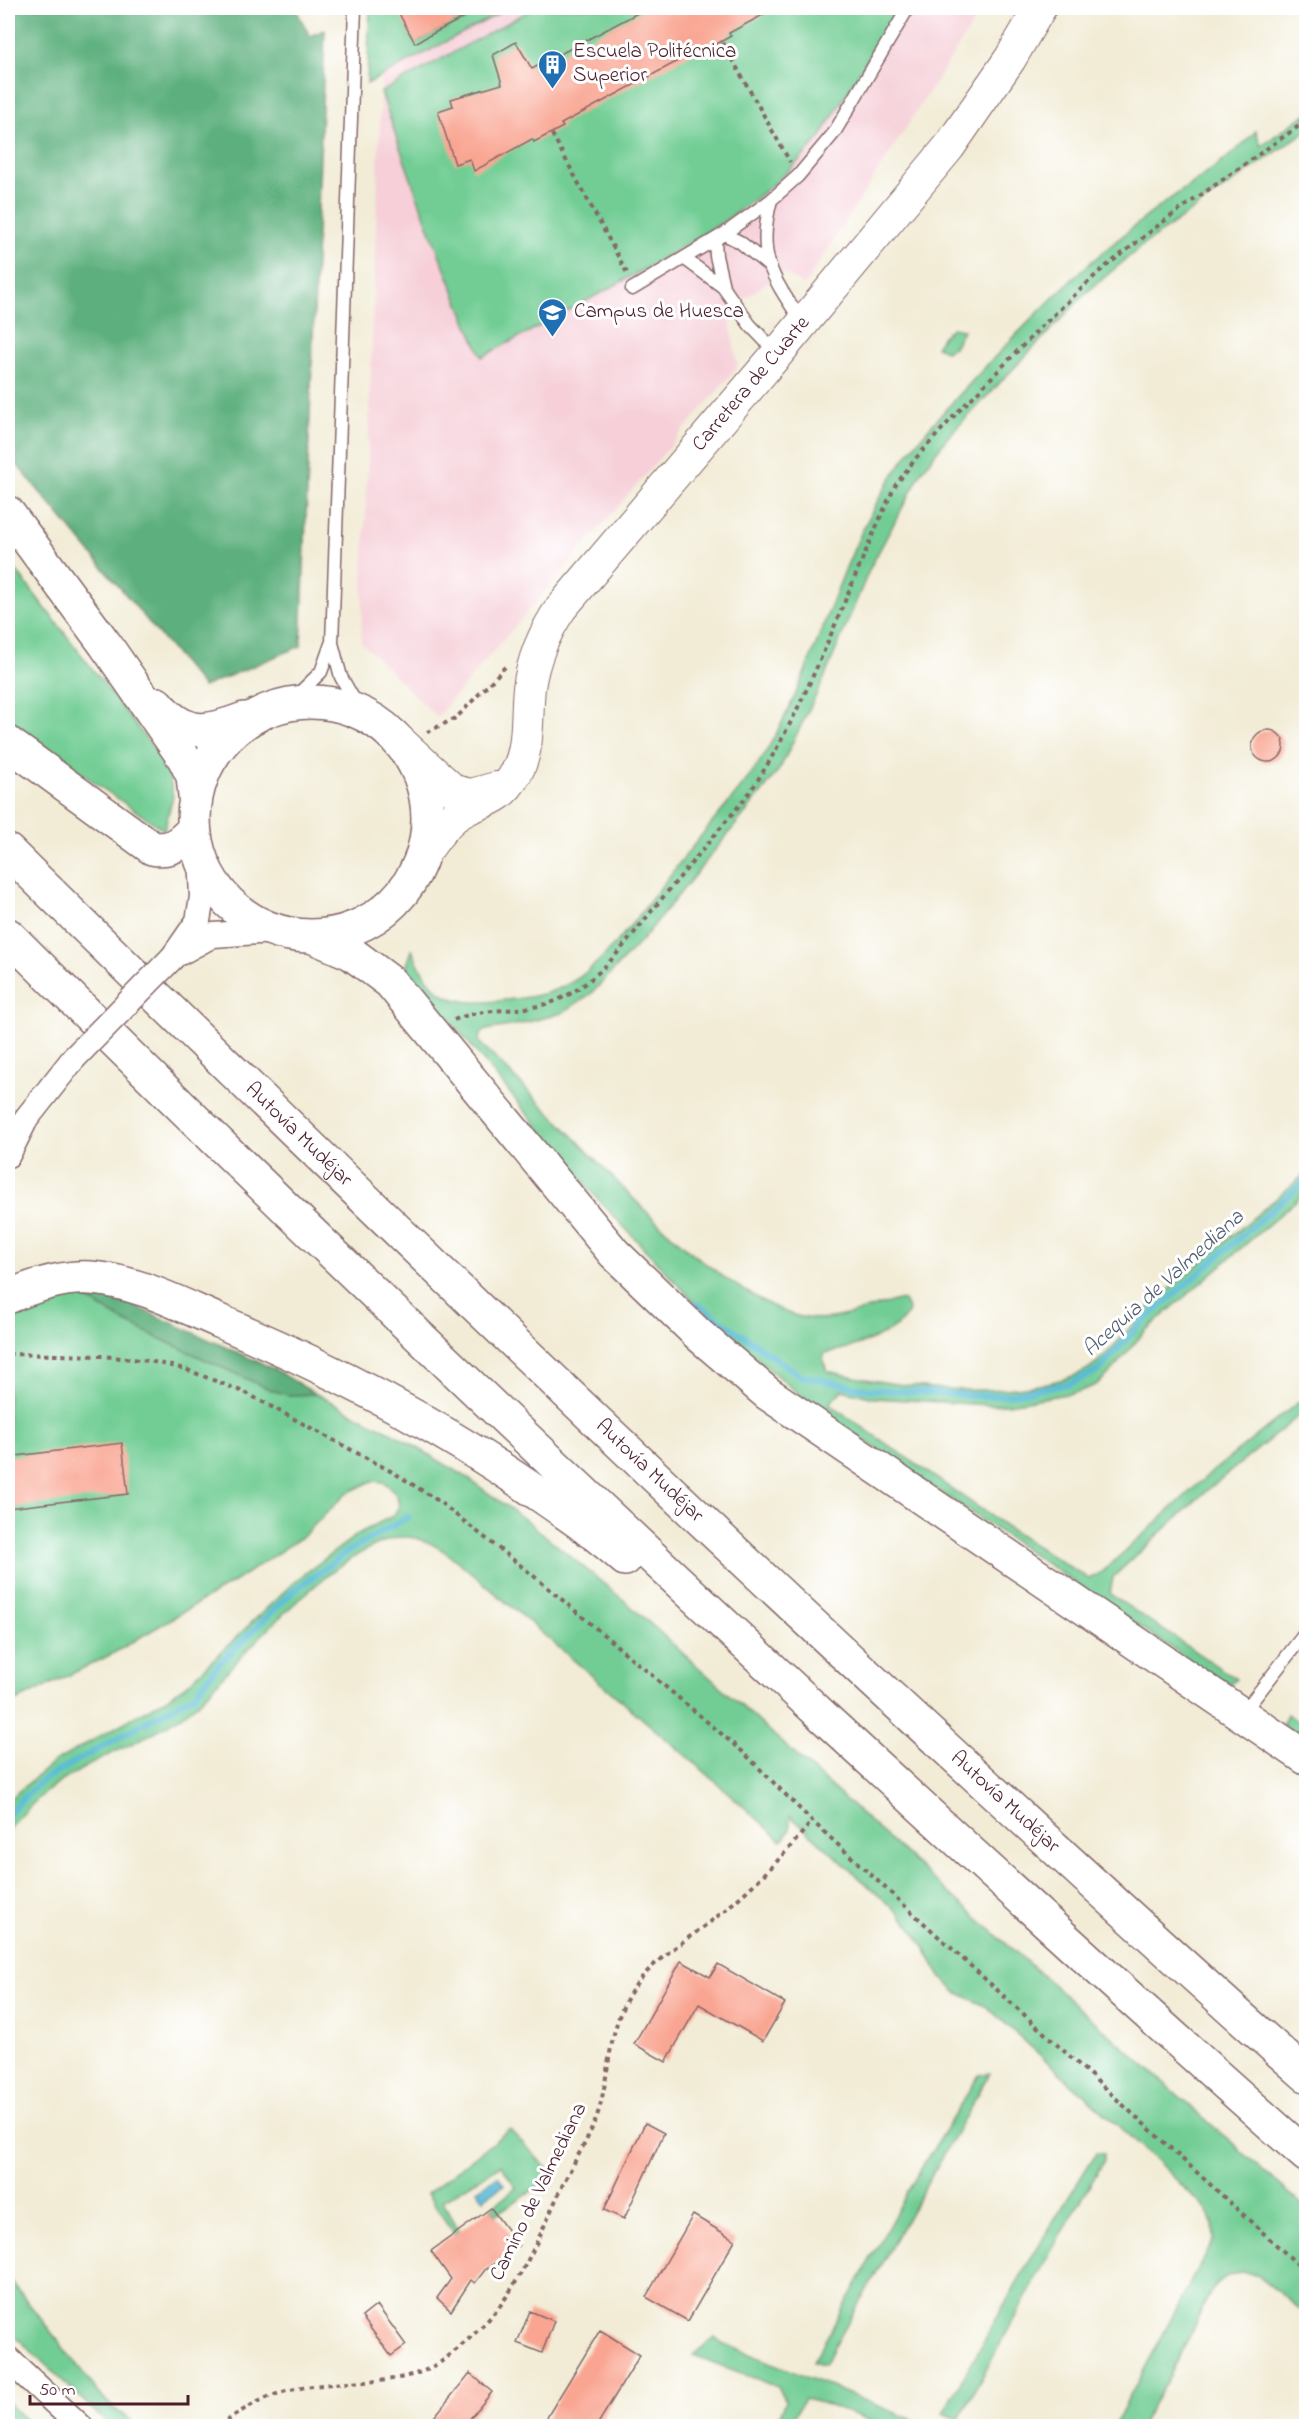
<svg xmlns="http://www.w3.org/2000/svg" width="1314" height="2434" font-family="'Indie Flower',sans-serif">
  <style>
    .built { fill: #f6cfd8 }
    .green { fill: #72cd94; stroke: #5e7660; stroke-width: 1.5 }
    .forest { fill: #5db07e; stroke: #546854; stroke-width: 1.5 }
    .water { fill: #56bad5; stroke: #506c80; stroke-width: 1.5 }
    .lines { fill: none; stroke-linecap: round; stroke-linejoin: round }
    .stream { stroke: #56bad5; stroke-width: 6 }
    .building { fill: #f9a592 }
    .service-casing { stroke: #856767; stroke-width: 15 }
    .minor-casing { stroke: #856767; stroke-width: 27 }
    .tertiary-casing { stroke: #856767; stroke-width: 34 }
    .trunk-casing { stroke: #856767; stroke-width: 36 }
    .motorway-casing { stroke: #856767; stroke-width: 36 }
    .path { stroke: #856767; stroke-width: 4; stroke-dasharray: 4.5 4.5; stroke-linecap: butt }
    .service { stroke: #fff; stroke-width: 12 }
    .minor { stroke: #fff; stroke-width: 24 }
    .tertiary { stroke: #fff; stroke-width: 32 }
    .trunk { stroke: #fff; stroke-width: 33 }
    .motorway { stroke: #fff; stroke-width: 33 }
    .minor-bridge-casing { stroke: #856767; stroke-width: 27; stroke-linecap: butt }
    .minor-bridge { stroke: #fff; stroke-width: 24 }
    .labels { text-anchor: middle; dominant-baseline: central; stroke-width: 6; stroke-linejoin: round; paint-order: stroke }
    .poi-label { font-size: 21px; fill: #4a1f2b; stroke: #fff; text-anchor: start }
    .street-label { font-size: 21px; fill: #4a1f2b; stroke: #fff }
    .water-label { font-size: 22px; font-style: italic; fill: #4f5d6f; stroke: #fff }
  </style>
  <rect width="100%" height="100%" fill="#fff"/>
  <filter id="ink" filterUnits="userSpaceOnUse"><feTurbulence type="fractalNoise" baseFrequency=".0167" numOctaves="2"/><feDisplacementMap in="SourceGraphic" scale="12" xChannelSelector="R" yChannelSelector="G"/><feConvolveMatrix kernelMatrix="1 2 1 2 8 2 1 2 1" color-interpolation-filters="sRGB"/></filter>
  <filter id="wash" filterUnits="userSpaceOnUse"><feTurbulence type="fractalNoise" baseFrequency=".008" numOctaves="4" result="noise"/><feDisplacementMap in="SourceGraphic" scale="24" xChannelSelector="R" yChannelSelector="G"/><feGaussianBlur stdDeviation="1.35" result="paint"/><feColorMatrix in="noise" values="0 0 0 0 0 0 0 0 0 0 0 0 0 0 0 0 0 1.4 0 .05"/><feComposite in="paint" operator="in"/></filter>
  <g filter="url(#wash)">
    <rect width="100%" height="100%" fill="#f2ecd6"/>
    <path class="built" d="M384,8H983L804,286L783,272L728,310L738,367L437,717L361,642Z"/>
    <path class="green" d="M370,8H398L415,43L482,8H509L367,84Z
      M534,8H898L821,136C773,195 705,235 639,272C587,301 534,329 482,357C443,270 411,182 381,92Z
      M1306,114V131L1143,245L1086,293L947,438L922,471L870,568L823,681L780,768L763,791L642,940L592,993L562,1013L521,1024L486,1030L480,1035L479,1042C511,1074 542,1105 573,1136C629,1194 683,1256 754,1296C773,1307 795,1319 818,1319C844,1319 872,1307 898,1300L904,1301L909,1311C899,1335 848,1349 825,1353L823,1360L827,1371C900,1388 1007,1402 1078,1374C1104,1364 1127,1328 1147,1309C1199,1262 1254,1218 1306,1173V1192L1145,1331L1108,1375L1096,1385L1078,1392L1009,1404L988,1405L874,1398L842,1390L829,1404L1020,1536L1089,1579L1102,1572L1208,1475L1306,1396V1410L1205,1492L1113,1577L1110,1594L1236,1679L1228,1686L813,1406L714,1323L595,1196L406,967L412,950C430,994 450,1007 497,1001C524,998 548,996 572,982C612,958 658,889 689,851C718,814 753,778 775,736C825,644 844,538 908,454C931,423 960,395 986,366C1024,327 1061,287 1103,252C1121,237 1140,221 1159,207C1193,182 1227,162 1256,131L1261,146Z
      M952,328L963,330L954,347L946,351L936,347L943,336Z
      M8,560L155,750L169,774L173,796L164,830L99,786L8,718Z
      M80,1295L122,1320L167,1342L269,1389L288,1395L316,1394L396,1435L463,1475L526,1520L625,1601L959,1902L1306,2208V2314L1258,2276L1242,2271L1225,2277L1211,2291L1172,2372L1140,2426H1114L1214,2239L1213,2223L1207,2210L1158,2162L987,2007L956,1992L941,1977L917,1935L901,1915L790,1816V1829L782,1841L706,1773L461,1564C440,1547 416,1530 388,1540C334,1559 272,1624 233,1665C220,1679 207,1696 192,1708C148,1742 91,1758 46,1792C32,1803 20,1817 8,1830V1800L54,1762L171,1696L192,1680L295,1581L358,1534L394,1515L399,1506L397,1496L390,1487L383,1482L372,1481L347,1493L302,1537L235,1581L112,1654L8,1705V1316C30,1302 54,1297 80,1295Z
      M1287,1714L1306,1727V1742L1282,1725Z
      M990,2073L824,2365L813,2362L916,2177L979,2075Z
      M510,2129L554,2176L496,2214L491,2208L516,2188L501,2165L442,2201L460,2231L455,2235L427,2194Z
      M1096,2153L1104,2154V2161L1057,2241L959,2419L943,2413L1031,2258Z
      M8,2277L98,2392L114,2409L126,2416L137,2426H110L8,2329Z
      M715,2337L722,2343L928,2426H884L829,2405L804,2399L788,2426H775L786,2401L778,2387L693,2355Z
      M8,2403L32,2426H8Z"/>
    <path class="forest" d="M8,8H295L310,36L325,30L301,646L203,687L8,454Z
      M84,1297L106,1298L130,1304L274,1369L316,1394L288,1395L269,1389L167,1342L122,1320Z"/>
    <path class="water" d="M498,2176L504,2185L483,2199L477,2190Z"/>
    <g class="lines">
      <path class="stream" d="M697,1304L801,1376L865,1389L986,1396L1007,1395L1068,1384L1098,1371L1137,1327L1306,1180
        M8,1814L41,1781L194,1695L218,1665L292,1592L350,1550L408,1517"/>
    </g>
    <g id="blocks">
      <path class="building" d="M396,8H482L415,43Z
        M647,8H776L729,33L731,36L704,51L702,48L561,124L563,127L534,142L532,139L474,171L470,159L455,164L438,111L453,106L451,99L502,84L493,55L516,42L532,69Z
        M1252 746a16 16 0 1 1 32 0a16 16 0 1 1-32 0Z
        M122,1443L128,1494L8,1508V1457Z
        M681,1961L710,1977L718,1964L785,2003L763,2041L699,2004L666,2062L634,2044Z
        M645,2123L664,2133L624,2219L604,2210Z
        M491,2208L519,2246L485,2270L475,2283L471,2280L451,2311L437,2298L451,2279L431,2251Z
        M693,2215L735,2240L688,2321L646,2297Z
        M377,2305L406,2345L391,2356L362,2317Z
        M530,2311L554,2321L542,2353L517,2343Z
        M600,2330L640,2355L596,2427H541Z
        M470,2373L492,2392L463,2427H426Z"/>
    </g>
  </g>
  <g filter="url(#ink)">
    <use href="#blocks" fill-opacity="0" stroke="#856767" stroke-width="1.5"/>
    <g class="lines">
      <defs>
        <path id="service" d="M355,8L332,643L341,677L361,712
          M771,200C756,256 772,277 802,322
          M724,234L740,242L769,266
          M715,240L716,256L723,286
          M685,259L723,287L750,325L777,353
          M632,289L724,234L771,200L798,176L834,133L908,8
          M289,703L321,672L331,644
          M1242,1714L1306,1632"/>
        <path id="minor" d="M180,953L213,935L275,931
          M173,957L198,921L202,897L200,856
          M8,1155L26,1119L74,1058
          M8,2359L80,2426"/>
        <g id="tertiary">
          <path d="M394,736L454,791L471,795L496,788"/>
          <path id="s1" d="M422,856C432,843 441,827 454,817C478,798 497,807 516,773C530,749 526,716 529,688C533,658 544,633 561,608L778,353L949,147L1010,59L1040,8"/>
        </g>
        <path id="trunk" d="M8,513L105,644L184,758L193,776L195,796
          M194 819a117 117 0 1 1 234 0a117 117 0 1 1-234 0Z
          M157,704C186,738 207,733 244,719
          M311,936L351,953L390,982L614,1253L699,1335L767,1393L1306,1758"/>
        <g id="motorway">
          <path d="M8,743L152,848C172,852 181,842 194,829"/>
          <path id="s2" d="M8,851C325,1163 646,1473 974,1774C1084,1875 1194,1977 1306,2075"/>
          <path d="M8,935C276,1203 551,1464 829,1722C987,1868 1145,2013 1306,2155"/>
          <path d="M8,1297C33,1286 62,1276 91,1278C136,1281 179,1304 219,1321C327,1367 430,1420 527,1486C560,1509 595,1532 625,1559"/>
        </g>
      </defs>
      <use href="#service" class="service-casing"/>
      <use href="#minor" class="minor-casing"/>
      <use href="#tertiary" class="tertiary-casing"/>
      <use href="#trunk" class="trunk-casing"/>
      <use href="#motorway" class="motorway-casing"/>
      <path class="path" d="M723,43L790,162
        M552,134L627,273
        M427,732L456,718L505,667
        M454,1020C488,1005 528,1015 562,998C602,979 631,936 659,902C690,865 720,829 750,792C813,698 846,588 895,486L916,458L954,416L1039,329L1100,271L1164,221L1306,121
        M8,1354L103,1356L149,1361L185,1369L246,1393L396,1474L437,1500L535,1577L743,1752L812,1821L1306,2272
        M219,2426C244,2408 269,2393 301,2388C350,2378 409,2390 450,2355C467,2341 485,2325 499,2307C527,2270 545,2223 564,2182C575,2160 589,2138 597,2116C610,2077 607,2034 628,1997C648,1961 688,1940 719,1915C753,1887 784,1856 812,1821"/>
      <use href="#service" class="service"/>
      <use href="#minor" class="minor"/>
      <use href="#tertiary" class="tertiary"/>
      <use href="#trunk" class="trunk"/>
      <use href="#motorway" class="motorway"/>
      <defs>
        <path id="minor-bridge" d="M74,1058L173,957"/>
      </defs>
      <use href="#minor-bridge" class="minor-bridge-casing"/>
      <use href="#minor-bridge" class="minor-bridge"/>
    </g>
  </g>
  <defs>
    <symbol id="building-pin" viewBox="-11 -11 22 30"><path d="M0 17L-7.5 6A9.5 9.5 0 1 1 7.5 6Z" fill="#1f6fb2" stroke="#fff"/><path d="M-4-6H4V6H1V3H-1V6H-4ZM-2.5-4.3h1.7v1.8h-1.7ZM.8-4.3h1.7v1.8H.8ZM-2.5-1h1.7V.8h-1.7ZM.8-1h1.7V.8H.8Z" fill="#fff"/></symbol>
    <symbol id="university-pin" viewBox="-11 -11 22 30"><path d="M0 17L-7.5 6A9.5 9.5 0 1 1 7.5 6Z" fill="#1f6fb2" stroke="#fff"/><path d="M0-5L7-2L0 1L-7-2ZM-4 1L0 2.5L4 1V4Q0 6-4 4Z" fill="#fff"/></symbol>
  </defs>
  <g fill-rule="evenodd">
    <use href="#building-pin" x="536" y="48" width="33" height="45"/>
    <use href="#university-pin" x="536" y="296" width="33" height="45"/>
  </g>
  <g class="labels">
    <g class="poi-label">
      <text x="573" y="52">Escuela Politécnica<tspan x="573" dy="24">Superior</tspan></text>
      <text x="574" y="312">Campus de Huesca</text>
    </g>
    <g class="street-label">
      <text stroke="none"><textPath href="#s1" startOffset="596">Carretera de Cuarte</textPath></text>
      <text stroke="none"><textPath href="#s2" startOffset="406">Autovía Mudéjar</textPath></text>
      <text stroke="none"><textPath href="#s2" startOffset="892">Autovía Mudéjar</textPath></text>
      <text stroke="none"><textPath href="#s2" startOffset="1378">Autovía Mudéjar</textPath></text>
      <text transform="translate(539 2192) rotate(-64)">Camino de Valmediana</text>
    </g>
    <g class="water-label">
      <text transform="translate(1164 1284) rotate(-42)">Acequia de Valmediana</text>
    </g>
  </g>
  <rect width="1314" height="2434" fill="none" stroke="#fff" stroke-width="30"/>
  <path d="M30 2395v9h158v-9" fill="none" stroke="#4a1f2b" stroke-width="3"/>
  <text x="39" y="2395" font-size="18" fill="#4a1f2b" stroke="#ffffff" stroke-width="4.5" paint-order="stroke">50 m</text>
</svg>
